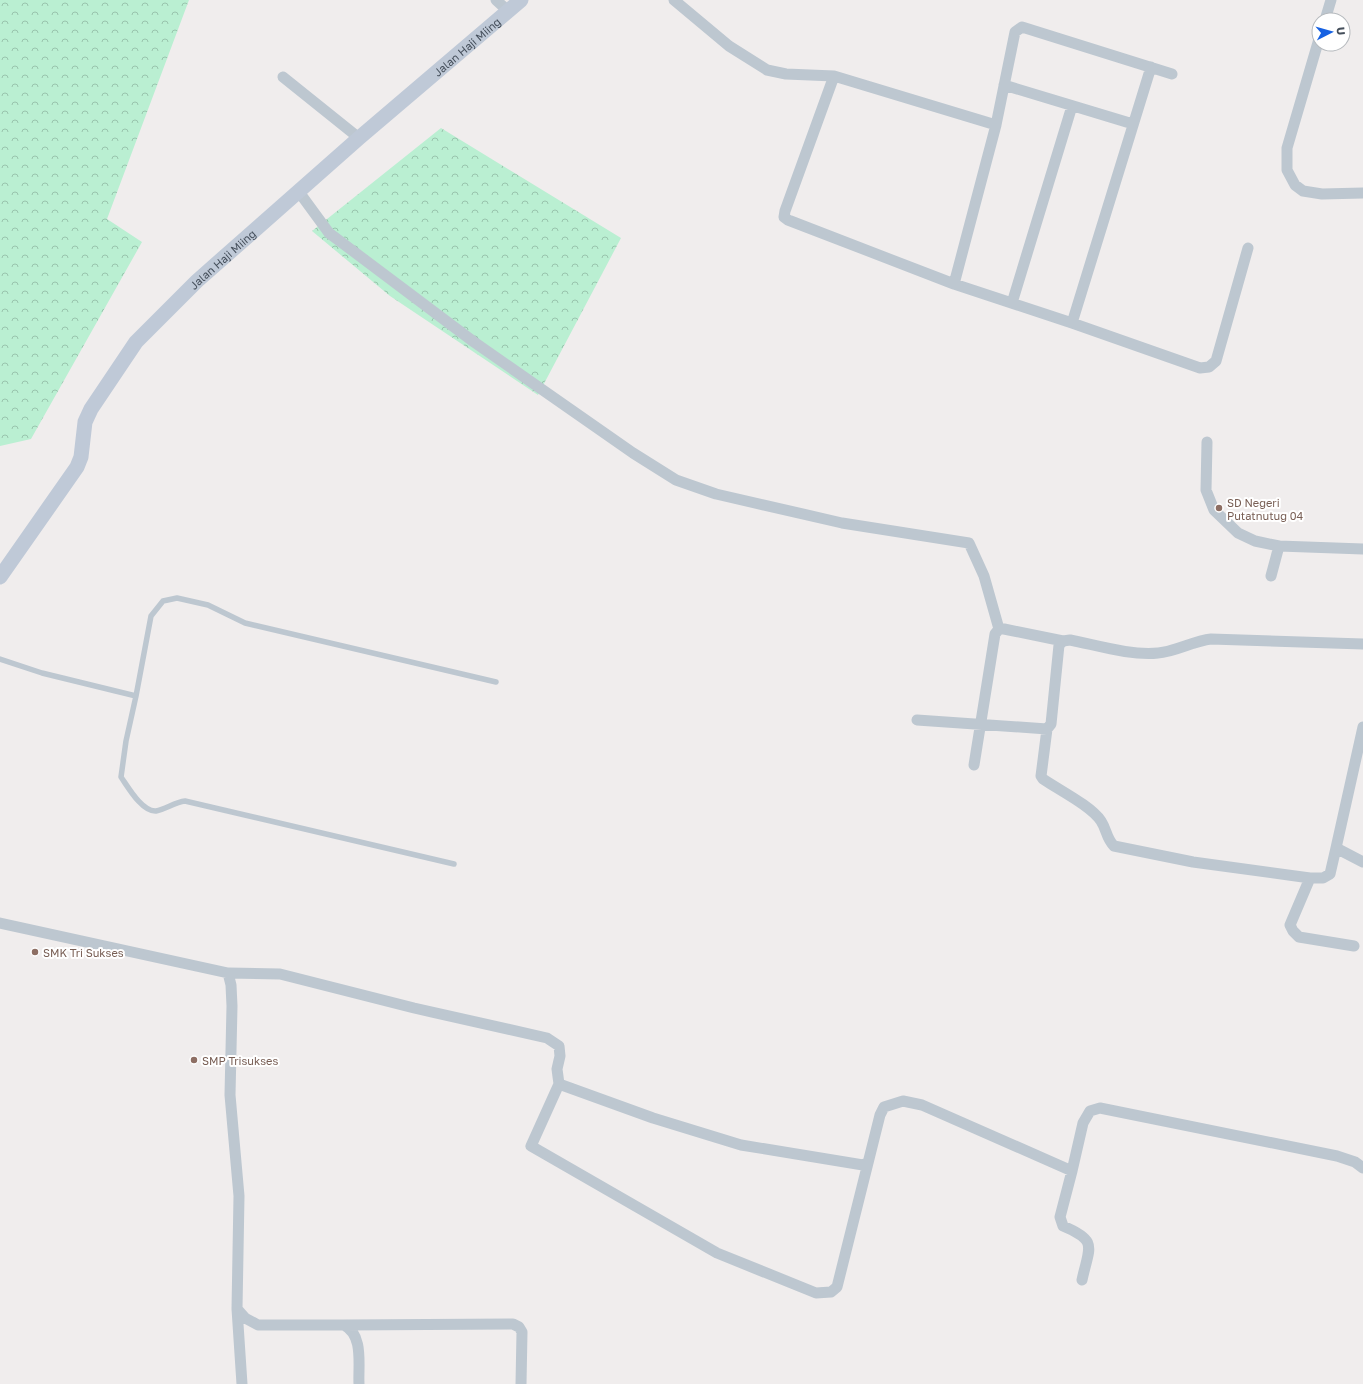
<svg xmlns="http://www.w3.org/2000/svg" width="1363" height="1384" font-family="'Golos Text',sans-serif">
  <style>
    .forest { fill: url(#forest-crowns) }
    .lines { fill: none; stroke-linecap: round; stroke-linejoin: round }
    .lane { stroke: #bdc7d0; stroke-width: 5.5 }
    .street { stroke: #bdc7d0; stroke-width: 11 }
    .secondary { stroke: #bfc9d7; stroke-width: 15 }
    .education-dot { fill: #8d6e63; stroke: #fff; stroke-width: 1.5 }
    .labels { text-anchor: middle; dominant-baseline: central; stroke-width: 4; stroke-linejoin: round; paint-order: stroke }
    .street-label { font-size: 11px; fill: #454f5b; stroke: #fff }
    .education-label { font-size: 11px; fill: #785e54; stroke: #fff; text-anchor: start }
  </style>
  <defs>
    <pattern id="forest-crowns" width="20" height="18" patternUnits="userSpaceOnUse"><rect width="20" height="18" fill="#baefd2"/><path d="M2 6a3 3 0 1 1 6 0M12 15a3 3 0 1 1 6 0" fill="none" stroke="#99c4ad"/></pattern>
  </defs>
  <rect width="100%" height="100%" fill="#f0eded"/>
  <path class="forest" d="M0,0H189L107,219L142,242L31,439L0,446Z
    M441,128L621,238L538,395L390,296L312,231Z"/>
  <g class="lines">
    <path class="lane" d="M0,659L42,673L136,696L151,616L163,601L177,598L208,605L245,623L496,682
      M136,696L126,741L121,777C128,787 142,812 156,811C166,809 175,802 185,801L454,864"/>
    <path class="street" d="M496,0L508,11
      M674,0L729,46L767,70L786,74L834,76L996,125L1015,32L1022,27L1172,74
      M1325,20L1331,0
      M1319,39L1287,148V170L1295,185L1303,191L1322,194L1363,193
      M834,76L785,211L784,217L788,220L954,284
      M283,77L359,138
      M1004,85L1133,124
      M996,125L954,284L1072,323L1200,368L1209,367L1216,361L1248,248
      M299,192L329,233L474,342L633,453L676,480L716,494L842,523L969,543L984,576L999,629
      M1012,303L1072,106
      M1072,323L1151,67
      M1207,442L1206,490L1214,510L1238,533L1255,541L1279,546
      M1271,576L1279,546L1363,549
      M917,720L1047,729L1051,724L1059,645L1063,641L1070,640C1096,645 1131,656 1158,653C1175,652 1193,641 1211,639L1363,644
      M1363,727L1336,848L1363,862
      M1047,729L1041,776L1043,779C1059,790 1091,806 1101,821C1107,830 1106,838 1114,846L1193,862L1310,878H1323L1330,874L1336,848
      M974,765L995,634L999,629H1004L1063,641
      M1310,878L1290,925L1293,931L1299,937L1354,946
      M0,923L228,973L231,985L232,1006L230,1095L239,1196L237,1309L242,1384
      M228,973L280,974L414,1008L547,1038L559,1046L560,1056L557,1069L559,1084L531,1146L717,1253L816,1293L831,1292L837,1287L880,1115L884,1107L903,1101L922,1105L1072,1171L1083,1123L1090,1111L1100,1108L1337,1156L1355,1162L1363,1168
      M559,1084L653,1118L741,1145L863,1165L867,1163
      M1072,1171L1060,1217L1063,1226C1099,1241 1089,1247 1082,1280
      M237,1309L245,1318L258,1325H344C364,1335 358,1365 359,1384
      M344,1325L513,1324L519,1327L522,1332L521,1384"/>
    <path class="secondary" id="s1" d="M0,577L77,467L81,457L85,422L91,409L136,342L197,281L359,138L521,0"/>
  </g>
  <g class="education-dot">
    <circle cx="1219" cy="508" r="4"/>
    <circle cx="35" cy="952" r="4"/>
    <circle cx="194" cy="1060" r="4"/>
  </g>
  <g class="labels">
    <g class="street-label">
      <text stroke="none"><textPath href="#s1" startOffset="719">Jalan Haji Miing</textPath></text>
      <text stroke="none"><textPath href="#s1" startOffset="395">Jalan Haji Miing</textPath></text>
    </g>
    <g class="education-label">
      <text x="1227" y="502">SD Negeri<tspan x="1227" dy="13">Putatnutug 04</tspan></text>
      <text x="43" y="952">SMK Tri Sukses</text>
      <text x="202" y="1060">SMP Trisukses</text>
    </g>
  </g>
  <g transform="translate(1331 32) rotate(84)"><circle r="19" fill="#ffffff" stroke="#b5b9bd"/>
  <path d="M0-3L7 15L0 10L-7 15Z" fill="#1661e2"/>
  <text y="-6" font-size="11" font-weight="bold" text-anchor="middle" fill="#454f5b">U</text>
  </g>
</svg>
